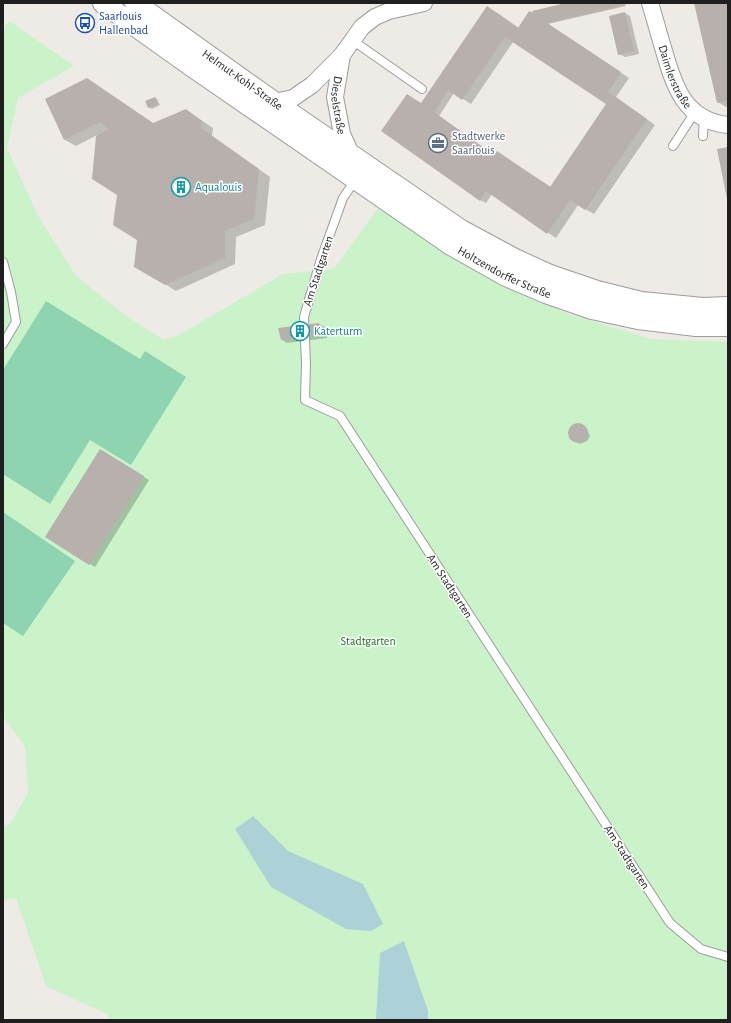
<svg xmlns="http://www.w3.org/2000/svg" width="731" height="1023" font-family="'Alegreya Sans',sans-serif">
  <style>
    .park { fill: #caf3c9 }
    .pitch { fill: #8ed4b1 }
    .water { fill: #acd2d7 }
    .shadow { fill: #0003; fill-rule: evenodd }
    .building { fill: #b7b0ac; fill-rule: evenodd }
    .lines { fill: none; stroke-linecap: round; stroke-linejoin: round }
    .service-casing { stroke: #9c9c9c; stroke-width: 10 }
    .minor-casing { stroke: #9c9c9c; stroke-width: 18 }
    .tertiary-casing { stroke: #9c9c9c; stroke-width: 22 }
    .service { stroke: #fff; stroke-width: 8 }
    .minor { stroke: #fff; stroke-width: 16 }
    .tertiary { stroke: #fff; stroke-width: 20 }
    .labels { text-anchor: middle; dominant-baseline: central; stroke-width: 3; stroke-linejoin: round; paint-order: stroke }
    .transit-label { font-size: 12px; fill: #164399; stroke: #fff; text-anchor: start }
    .street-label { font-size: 12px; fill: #1f1f1f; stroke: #fff }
    .service-label { font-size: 12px; fill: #4e5e75; stroke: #fff; text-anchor: start }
    .culture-label { font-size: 12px; fill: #0d838f; stroke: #fff; text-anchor: start }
    .park-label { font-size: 12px; fill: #1b7119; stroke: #fff }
  </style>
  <rect width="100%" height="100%" fill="#eeebe6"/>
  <path class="park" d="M10,21L74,66L18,98L7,148L37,214L76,276L125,315L164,340L177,336L283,274L334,269L378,208L488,277L568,314L652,339L728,342V1020H110L107,1014L46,986L16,898L3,900V827L10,824L28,793L25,747L3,716V28Z"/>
  <path class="pitch" d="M46,301L140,359L145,351L186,377L131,465L90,440L50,504L3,474V370Z
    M3,512L75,561L23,636L3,623Z"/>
  <path class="water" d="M253,816L288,851L363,884L383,924L371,931L346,929L271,887L235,829Z
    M404,941L428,1011V1020H376L380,953Z"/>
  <path class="shadow" d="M571,3H625L626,6L548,24L629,78L616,97L655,125L594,214L578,205L556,238L492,194L486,203L480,200L421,104L496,12L519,28L534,15ZM513,42L607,104L551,187L497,152L495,156L439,116L454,93L471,104Z
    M695,3H728V106L726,107L718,102Z
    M625,13L630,16L639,54L625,57L619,54Z
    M87,79L154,124L186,110L213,128L212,136L270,177L265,225L236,237L235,264L176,291L165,284L138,240L118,195L93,179L97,135L76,146L65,140L46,99Z
    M155,98L157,99L160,105L152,109L149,107Z
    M319,324L325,327L327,338L287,343L282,340Z
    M578,424L587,429L590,436L587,441L580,444L570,439L569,432L572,426Z
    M100,450L149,480L95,567L46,537Z"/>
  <path class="building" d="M566,3H624V5L547,23L621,72L608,92L647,119L585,210L570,200L547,234L486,191L480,201L381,131L407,94L421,103L487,6L518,28L529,11L533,13L532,11ZM505,37L606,104L550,187L497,151L494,155L434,112L448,90L462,100Z
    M694,3H728V100L717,103Z
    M625,12L634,51L618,55L609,16Z
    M87,78L153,123L186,109L202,121L201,128L259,169L254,219L225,231V258L165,285L134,267L137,240L113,225L117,195L92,179L96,136L109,129L100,122L64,140L45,99Z
    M155,97L158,104L148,108L145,101Z
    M728,147V199H727L717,149Z
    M319,323L322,335L281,340L278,328Z
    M568 433a10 10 0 1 1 20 0a10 10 0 1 1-20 0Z
    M100,449L144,476L89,565L45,537Z"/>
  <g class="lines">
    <defs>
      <path id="service" d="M352,40L422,89
        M703,136L704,117
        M673,146L695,112
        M356,179L343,198L321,259L304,317L306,363L305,400L340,416L670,923L701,949L728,957
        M3,262L11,292L16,322L3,344"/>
      <g id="minor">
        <path id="s1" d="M650,3C655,19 659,35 664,51C674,86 685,121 728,125"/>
        <path id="s2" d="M342,55L335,97L342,134L351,154"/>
        <path d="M274,102L293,98L312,85L342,55L362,27L375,17L389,11L424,3"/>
      </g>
      <g id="tertiary">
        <path id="s3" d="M103,3L190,65L451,245L506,276L546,293L592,309L638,319L696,326H728"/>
        <path id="s4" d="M135,3L274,102L461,230L515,259L550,275L597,291L641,302L703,308L728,307"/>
      </g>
    </defs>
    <use href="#service" class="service-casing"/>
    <use href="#minor" class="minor-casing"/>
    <use href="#tertiary" class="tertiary-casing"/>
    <use href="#service" class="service"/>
    <use href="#minor" class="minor"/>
    <use href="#tertiary" class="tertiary"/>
  </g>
  <defs>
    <symbol id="bus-ring" viewBox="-11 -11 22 22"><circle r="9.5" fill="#fff" stroke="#1a4fb4" stroke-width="1.5"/><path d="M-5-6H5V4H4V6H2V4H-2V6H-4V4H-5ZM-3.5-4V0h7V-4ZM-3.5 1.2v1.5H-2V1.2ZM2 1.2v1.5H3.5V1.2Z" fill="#1a4fb4"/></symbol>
    <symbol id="office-ring" viewBox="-11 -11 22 22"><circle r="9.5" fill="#fff" stroke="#5c6f8a" stroke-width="1.5"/><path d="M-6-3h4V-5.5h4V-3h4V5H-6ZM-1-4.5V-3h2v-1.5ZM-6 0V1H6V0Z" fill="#5c6f8a"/></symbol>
    <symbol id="building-ring" viewBox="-11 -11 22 22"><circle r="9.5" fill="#fff" stroke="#0f9aa8" stroke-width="1.5"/><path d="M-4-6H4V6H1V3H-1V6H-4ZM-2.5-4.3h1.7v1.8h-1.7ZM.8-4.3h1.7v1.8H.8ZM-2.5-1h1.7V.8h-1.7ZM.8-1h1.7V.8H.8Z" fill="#0f9aa8"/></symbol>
  </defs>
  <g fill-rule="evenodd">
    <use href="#bus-ring" x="74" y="12" width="22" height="22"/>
    <use href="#office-ring" x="427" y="132" width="22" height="22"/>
    <use href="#building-ring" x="170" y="176" width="22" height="22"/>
    <use href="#building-ring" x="289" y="320" width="22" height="22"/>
  </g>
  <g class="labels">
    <g class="transit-label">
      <text x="99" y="16">Saarlouis<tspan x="99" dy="14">Hallenbad</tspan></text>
    </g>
    <g class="street-label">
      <text stroke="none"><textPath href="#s1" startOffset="78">Daimlerstraße</textPath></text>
      <text stroke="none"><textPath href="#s4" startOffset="132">Helmut-Kohl-Straße</textPath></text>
      <text stroke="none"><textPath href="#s2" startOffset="51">Dieselstraße</textPath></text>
      <text transform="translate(318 271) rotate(-72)">Am Stadtgarten</text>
      <text stroke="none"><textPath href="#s3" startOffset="484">Holtzendorffer Straße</textPath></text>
      <text transform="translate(450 586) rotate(57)">Am Stadtgarten</text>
      <text transform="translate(627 857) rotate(57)">Am Stadtgarten</text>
    </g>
    <g class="service-label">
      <text x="452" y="136">Stadtwerke<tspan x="452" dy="14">Saarlouis</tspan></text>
    </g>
    <g class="culture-label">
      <text x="195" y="187">Aqualouis</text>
      <text x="314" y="331">Katerturm</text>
    </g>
    <g class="park-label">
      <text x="368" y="641">Stadtgarten</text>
    </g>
  </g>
  <rect width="731" height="1023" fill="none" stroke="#1f1f1f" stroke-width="8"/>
</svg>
